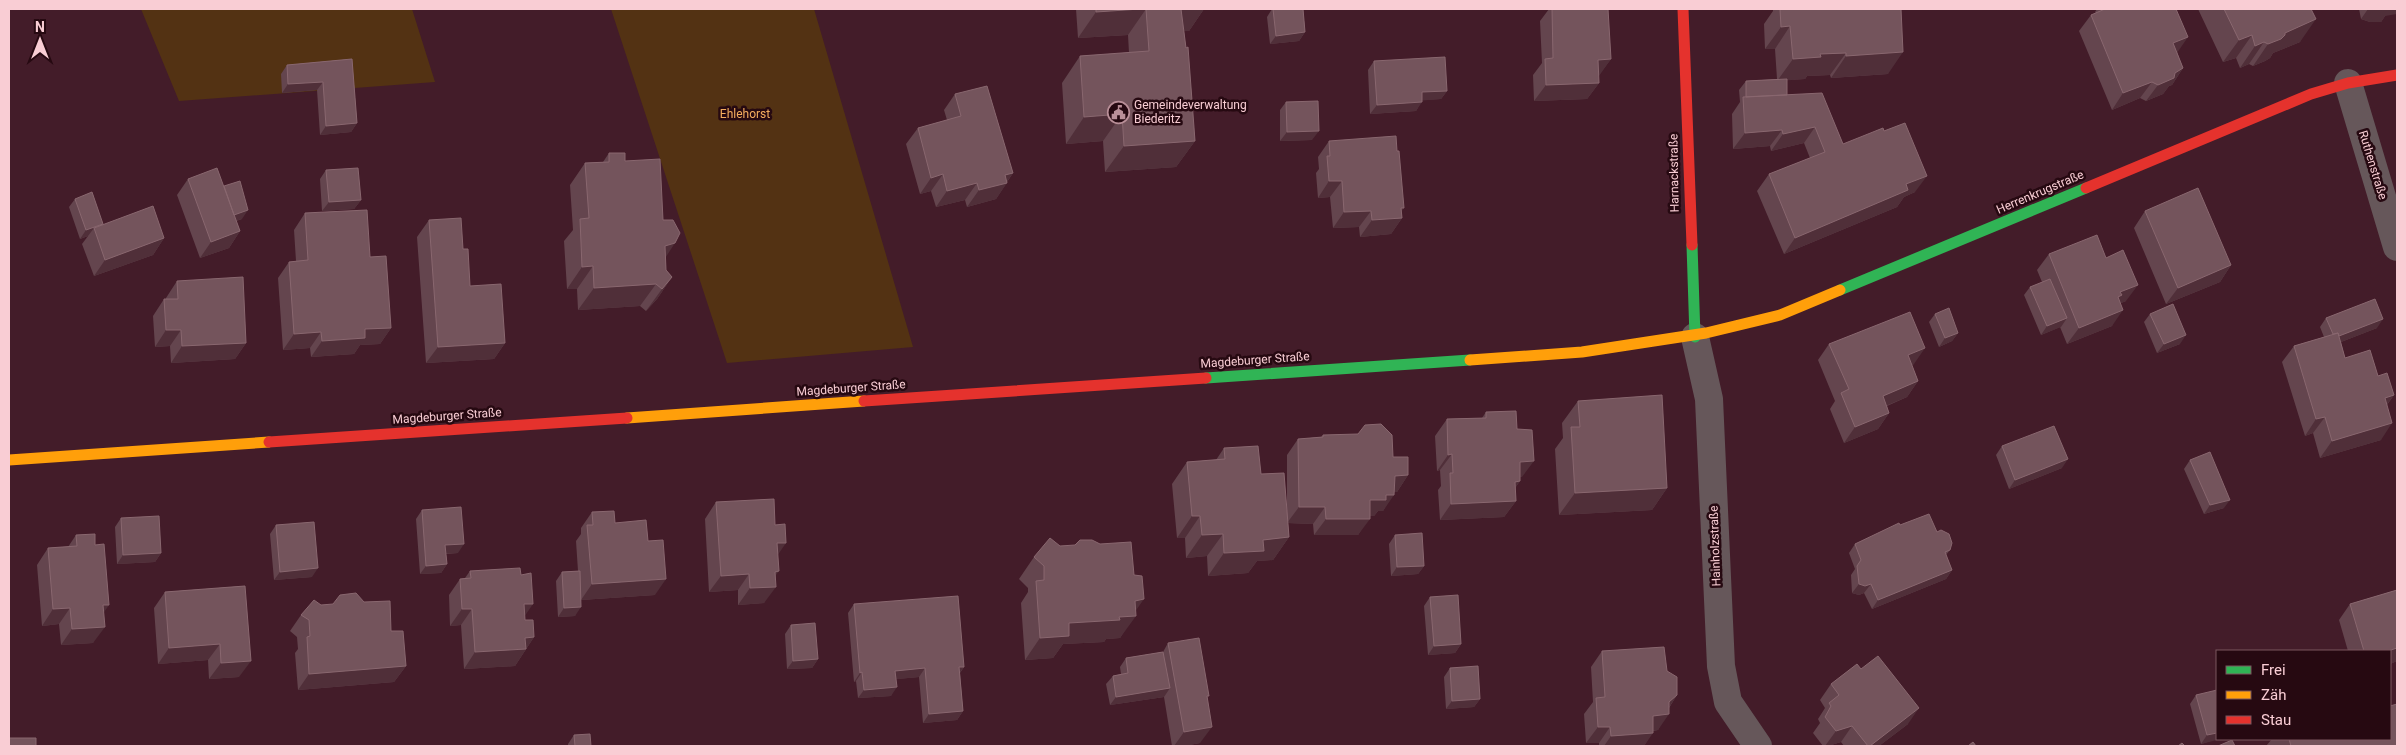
<svg xmlns="http://www.w3.org/2000/svg" width="2406" height="755" font-family="Roboto,sans-serif">
  <style>
    .green { fill: #533213 }
    .lines { fill: none; stroke-linecap: round; stroke-linejoin: round }
    .street { stroke: #66575a; stroke-width: 28 }
    .fast { stroke: #30b455; stroke-width: 11 }
    .slow { stroke: #ff9f0a; stroke-width: 11 }
    .jam { stroke: #e5322d; stroke-width: 11 }
    .wall { fill: #64454e }
    .shaded-wall { fill: #502f39 }
    .building { fill: #74545c; stroke: #89676f }
    .labels { text-anchor: middle; dominant-baseline: central; stroke-width: 5; stroke-linejoin: round; paint-order: stroke }
    .poi-label { font-size: 12px; fill: #f9cdd4; stroke: #260911; text-anchor: start }
    .park-label { font-size: 12px; fill: #f5ad5e; stroke: #260911 }
    .street-label { font-size: 12px; fill: #f9cdd4; stroke: #260911 }
  </style>
  <rect width="100%" height="100%" fill="#431c29"/>
  <path class="green" d="M141,9H412L435,82L179,101Z
    M611,9H814L913,347L727,363Z"/>
  <g class="lines">
    <path class="street" d="M2348,83L2397,247
      M1695,337L1709,399L1721,666L1728,702L1758,746"/>
    <path class="fast" d="M1692,245L1695,337
      M1840,290L2086,188
      M1206,378L1470,360"/>
    <path class="slow" d="M1470,360L1582,352L1706,333L1780,315L1840,290
      M627,418L864,401
      M9,460L269,442"/>
    <path class="jam" d="M1683,9L1692,245
      M2086,188L2311,94L2348,83L2397,75
      M864,401L1206,378
      M269,442L627,418"/>
  </g>
  <path class="wall" d="M1076,9H1204L1189,31H1184L1195,141L1176,167L1105,172L1103,141L1066,144L1062,83L1080,56L1129,53L1128,35L1078,38Z
    M1272,9H1303L1305,32L1299,41L1270,44L1267,17Z
    M1549,9H1552L1611,59L1598,76L1599,83L1587,99L1534,101L1533,75L1542,63L1540,21Z
    M1773,9H1901L1888,74L1831,78L1830,75L1807,76L1805,79L1787,80V95L1843,144L1884,131L1915,192L1904,197L1897,207L1784,254L1757,191L1769,174L1810,158L1804,143L1771,151L1770,146L1733,149L1732,114L1740,102L1739,90L1746,81L1777,79L1775,49H1765L1764,24L1773,11Z
    M2097,9H2161L2183,68L2172,85L2169,86L2163,94L2146,101L2140,98L2112,110L2079,31L2091,15L2096,13L2095,12Z
    M2198,9H2311L2300,42L2273,53L2270,58L2265,61L2253,66L2249,64L2240,68L2236,58L2223,62Z
    M2359,9H2397L2385,16L2381,22H2370L2361,19Z
    M352,59L357,123L351,132L320,135L317,90L282,93L281,74L287,65Z
    M1374,61L1447,91L1441,99L1422,100L1416,111L1370,114L1368,70Z
    M955,94L1013,173L996,199L967,207L965,200L936,207L931,191L920,194L906,144L918,128L947,120L944,110Z
    M1286,102L1312,140L1280,141V110Z
    M1329,141L1401,211L1402,218L1391,234L1360,237L1359,227L1333,228L1330,197L1318,198L1316,173L1319,169L1318,157Z
    M609,153L625,161L666,258V270L672,277L657,299L646,311L640,306L578,310L577,289H567L564,241L573,230L570,185L585,163L603,162Z
    M326,170L361,200L354,209L322,211L320,179Z
    M188,179L224,186L242,219L236,221L240,231L229,248L200,258L177,195Z
    M75,199L103,225L164,238L153,255L94,276L82,244L88,236L80,239L69,207Z
    M2145,211L2231,265L2220,282L2166,304L2134,228Z
    M305,213L370,257L391,328L380,344L360,345L354,354L311,357L310,348L283,350L278,278L289,262L296,261L294,230Z
    M429,220L463,249L470,286L505,343L494,359L426,363L417,237Z
    M2049,254L2106,258L2126,301L2121,303L2112,326L2067,344L2060,327L2041,335L2024,295L2030,287L2042,282L2037,270Z
    M177,281L246,343L235,359L171,363L170,346L155,347L153,316L164,299H166V298Z
    M1935,314L1958,333L1952,341L1939,347L1929,322Z
    M2150,314L2180,344L2157,353L2144,322Z
    M2326,318L2377,328L2341,342L2345,358L2378,376L2394,395L2387,405L2381,440L2320,458L2313,433L2305,436L2282,362L2294,346L2324,337L2320,327Z
    M1829,344L1914,364L1912,365L1918,381L1907,397L1887,406L1889,413L1878,429L1844,443L1830,409L1835,401L1818,360Z
    M1578,401L1667,488L1652,510L1559,515L1555,449L1563,438L1562,423Z
    M1486,412L1517,429L1522,477H1520V481L1515,488L1516,501L1504,517L1440,520L1438,490L1441,486L1440,470L1437,471L1435,436L1447,419L1482,418Z
    M1323,435L1393,457L1408,475L1397,492H1394L1383,511H1378L1374,516H1370L1358,535H1314L1313,524L1288,523L1289,537L1273,560L1257,561L1248,573L1208,576L1207,556L1186,558L1185,538H1177L1172,484L1187,462L1216,460L1224,448L1261,474L1287,515V455L1298,439L1321,437Z
    M2002,446L2062,468L2009,489L1996,455Z
    M2190,460L2224,508L2204,514L2184,469Z
    M716,502L778,554L775,576L764,603L738,605V590L709,592L705,519Z
    M422,510L458,553L446,554L447,564L441,573L420,574L416,519Z
    M592,512L615,523L648,541L655,595L581,600L575,616L558,617L556,581L562,572L578,571L576,541L581,534V528Z
    M121,518L161,553L155,562L117,564L115,527Z
    M276,525L312,577L274,580L270,534Z
    M1900,525L1937,532L1950,550L1946,555L1952,570L1946,579L1872,609L1864,593L1859,595L1852,593L1851,575L1855,569L1849,553L1855,544Z
    M76,535L95,545L104,613L93,643L61,645L59,624L42,626L37,565L48,548L68,547Z
    M1395,535L1424,566L1418,574L1391,576L1389,544Z
    M1034,557L1136,612L1120,638L1106,639L1104,642L1063,644L1053,658L1025,660L1021,603L1028,592V588L1019,579Z
    M470,571L525,616V620L534,637L515,666L464,669L461,625L450,626L449,595L460,579L465,578Z
    M245,586L239,677L209,679L208,660L158,664L154,608L165,592Z
    M2397,590V661L2390,664V651H2348L2339,620L2350,604Z
    M1430,597L1461,644L1455,653L1428,655L1424,606Z
    M854,604L964,667L960,673L963,711L957,720L923,723L919,677L896,679L891,696L858,698L856,681L854,682L848,613Z
    M321,605L391,631L406,666L394,682L298,690L295,653L298,649L297,637L290,631L301,615Z
    M791,625L818,659L812,668L787,669L785,634Z
    M1168,643L1207,699L1200,743L1184,746H1172L1164,697L1110,705L1106,684L1113,676L1121,674L1120,667L1126,658L1163,652Z
    M1602,651L1667,671L1677,695L1669,708L1658,730L1653,731L1644,746H1599V743H1586L1584,714L1593,702L1591,667Z
    M1450,668L1480,699L1474,707L1446,709L1444,677Z
    M1831,684L1908,724L1879,746H1844L1841,742L1828,746H1823L1813,733L1820,723L1818,719L1825,708L1820,700Z
    M2196,695L2217,739L2201,744L2190,704Z
    M574,735L591,746H568V744Z
    M2272,739H2390L2397,746H2266Z"/>
  <path class="shaded-wall" d="M1140,9H1146L1128,35L1078,38L1096,12Z
    M1178,9H1204L1189,31L1162,32Z
    M2368,9H2397V14L2385,16L2381,22H2370L2361,19Z
    M2316,19L2300,42L2273,53L2270,58L2265,61L2253,66L2268,44L2285,33Z
    M1790,26L1775,49H1765L1781,27Z
    M1305,32L1299,41L1270,44L1276,36Z
    M2252,35L2236,58L2223,62L2239,40Z
    M2188,37L2177,53L2173,43Z
    M2264,42L2249,64L2240,68L2255,46Z
    M1903,52L1888,74L1831,78L1846,56Z
    M1846,53L1830,75L1807,76L1805,79L1777,81L1793,59L1820,54Z
    M1611,59L1599,76H1586L1598,60Z
    M2183,68L2172,85L2169,86L2163,94L2146,101L2158,85L2175,73Z
    M323,82L317,90L282,93L288,84Z
    M2152,82L2140,98L2112,110L2123,93Z
    M1599,83L1587,99L1534,101L1546,85Z
    M1447,91L1441,99L1416,101L1422,92Z
    M1422,102L1416,111L1370,114L1377,105Z
    M1122,114L1103,141L1066,144L1084,117Z
    M357,123L351,132L320,135L326,126Z
    M1815,127L1804,143L1771,151L1783,134Z
    M1782,130L1770,146L1733,149L1745,133Z
    M1319,131L1312,140L1280,141L1287,132Z
    M1195,141L1176,167L1105,172L1124,146Z
    M1013,173L1006,183H1007L996,199L967,207L979,190L1005,175Z
    M943,174L931,191L920,194L931,178Z
    M1927,176L1915,192L1904,197L1897,207L1784,254L1795,238L1906,184Z
    M1329,181H1342L1330,197L1318,198Z
    M977,183L965,200L936,207L947,191Z
    M361,200L354,209L322,211L329,202Z
    M1401,208H1404L1396,219L1402,218L1391,234L1360,237L1372,220Z
    M248,210L242,219L225,224L231,215Z
    M1371,211L1359,227L1333,228L1344,212Z
    M103,224L94,228L88,236L80,239L86,230Z
    M240,231L229,248L200,258L211,242Z
    M164,238L153,255L94,276L105,260Z
    M675,243L660,266L665,246Z
    M2231,265L2220,282L2166,304L2178,288Z
    M593,266L577,289H567L582,267Z
    M672,277L657,299L646,311L662,289Z
    M656,284L640,306L578,310L594,288Z
    M2138,285L2126,301L2115,306L2120,292Z
    M2123,310L2112,326L2067,344L2079,328Z
    M2067,318L2061,327L2041,335L2047,326Z
    M2383,319L2377,328L2328,347L2334,338Z
    M391,328L380,344L360,345L354,354L311,357L322,341L365,329Z
    M166,330H181L170,346L155,347Z
    M321,332L310,348L283,350L294,334Z
    M1958,333L1952,341L1939,347L1945,338Z
    M2186,335L2180,344L2157,353L2164,344Z
    M246,343L235,359L171,363L182,346Z
    M505,343L494,359L426,363L438,347Z
    M1925,348L1914,364L1896,371L1908,355Z
    M1918,381L1907,397L1871,412L1883,396Z
    M2394,395L2382,411L2385,398Z
    M1889,413L1878,429L1844,443L1855,427Z
    M2325,417L2313,433L2305,436L2316,419Z
    M2392,423L2381,440L2320,458L2332,441Z
    M1452,454L1440,470L1437,471L1448,455Z
    M2068,459L2062,468L2009,489L2015,480Z
    M1534,461L1522,477L1508,478L1520,462Z
    M1408,475L1397,492H1383L1395,476Z
    M1520,481L1509,497L1515,482Z
    M1667,488L1652,510L1559,515L1575,493Z
    M1386,495H1394L1383,511H1378L1374,516H1359L1370,500Z
    M2230,500L2224,508L2204,514L2210,505Z
    M1516,501L1504,517L1440,520L1451,504Z
    M1299,507H1325L1313,524L1287,523Z
    M1192,516H1200L1185,538H1177Z
    M1326,519H1370L1358,535H1314Z
    M1223,534L1207,556L1186,558L1202,535Z
    M1289,537L1273,560L1257,561L1248,573L1208,576L1224,553L1263,540Z
    M777,543H786L775,559Z
    M464,544L458,553L439,554L445,545Z
    M161,553L155,562L117,564L123,555Z
    M447,564L441,573L420,574L426,566Z
    M1424,566L1418,574L1391,576L1397,567Z
    M318,568L312,577L274,580L280,572Z
    M1952,570L1946,579L1872,609L1878,600Z
    M779,571L767,587H776L764,603L738,605L750,588L775,572Z
    M749,574L738,590L709,592L721,576Z
    M666,579L655,595L581,600L592,584Z
    M1859,584H1871L1864,593L1859,595L1852,593Z
    M1144,599L1132,616H1136L1120,638L1106,639L1104,642L1063,644L1053,658L1025,660L1040,638L1069,623L1135,601Z
    M524,604H533L522,620Z
    M103,605H109L98,621Z
    M581,607L575,616L558,617L564,608Z
    M70,608L59,624L42,626L53,609Z
    M462,609H472L461,625L450,626Z
    M105,627L93,643L61,645L72,629Z
    M534,637L515,666L464,669L475,652L525,638Z
    M220,644L208,660L158,664L169,648Z
    M1461,644L1455,653L1428,655L1434,646Z
    M2397,648V661L2390,664V651H2388Z
    M818,659L812,668L787,669L793,661Z
    M251,661L239,677L209,679L221,663Z
    M406,666L394,682L298,690L309,674Z
    M959,667H964L958,675Z
    M925,668L919,677L889,680L895,671Z
    M862,672L856,681L854,682L860,673Z
    M897,687L891,696L858,698L864,690Z
    M1170,688L1164,697L1110,705L1116,697Z
    M1677,695L1666,712L1669,714L1658,730L1641,732L1653,716Z
    M1480,699L1474,707L1446,709L1452,701Z
    M1919,708L1908,724L1879,746H1870Z
    M963,711L957,720L923,723L929,714Z
    M1852,726L1841,742L1828,746H1825L1836,731Z
    M1212,727L1200,743L1184,746H1174L1184,732Z
    M1598,727H1610L1599,743H1586Z
    M1653,733L1644,746H1604L1611,736Z
    M2217,733V739H2221L2201,744L2207,735Z"/>
  <path class="building" d="M1096,9H1140L1096,12Z
    M1146,9H1181L1186,48L1188,47L1195,141L1124,146L1122,114L1084,117L1080,56L1149,51Z
    M1273,9H1303L1305,32L1276,36Z
    M1552,9H1608L1611,59L1598,60L1599,83L1546,85L1545,59L1553,58Z
    M1780,9H1901L1903,52L1846,56V53L1820,54L1821,57L1793,59L1790,26L1781,27Z
    M2105,9H2176L2188,37L2173,43L2183,68L2175,73L2174,78L2158,85L2152,82L2123,93L2091,15Z
    M2224,9H2311L2316,19L2285,33V35L2281,39L2268,44L2264,42L2255,46L2252,35L2239,40Z
    M1445,57L1447,91L1422,92V102L1377,105L1374,61Z
    M352,59L357,123L326,126L323,82L288,84L287,65Z
    M1787,79V95L1746,97V81Z
    M987,86L1013,173L1005,175L1007,183L979,190L977,183L947,191L943,174L931,178L918,128L961,116L955,94Z
    M1822,93L1843,144L1883,128L1884,131L1905,123L1927,176L1906,184L1908,190L1795,238L1769,174L1825,152L1815,127L1783,134L1782,130L1745,133L1743,97Z
    M1318,101L1319,131L1287,132L1286,102Z
    M1396,136L1397,151H1399L1404,208H1401L1402,218L1372,220L1371,211L1344,212L1342,181H1329L1327,156H1330L1329,141Z
    M609,153H625V161L660,159L663,220H673L680,233L675,243L665,246L666,270L672,277L662,289L656,284L594,288L593,266L582,267L580,219L589,218L585,163L609,162Z
    M217,168L240,231L211,242L188,179Z
    M358,168L361,200L329,202L326,170Z
    M240,181L248,210L234,215L224,186Z
    M2198,188L2231,265L2178,288L2145,211Z
    M92,192L103,224L86,230L75,199Z
    M153,206L164,238L105,260L94,228Z
    M367,210L370,257L386,256L391,328L365,329V338L322,341L321,332L294,334L289,262L308,260L305,213Z
    M461,218L463,249H468L470,286L501,284L505,343L438,347L429,220Z
    M2097,235L2106,258L2123,250L2138,285L2120,292L2122,295L2118,297L2123,310L2079,328L2049,254Z
    M243,277L246,343L182,346L181,330H166L164,299H178L177,281Z
    M2050,279L2067,318L2047,326L2030,287Z
    M2375,299L2383,319L2339,336L2338,333L2333,334L2326,318Z
    M2173,304L2186,335L2164,344L2150,314Z
    M1949,308L1958,333L1945,338L1935,314Z
    M1910,312L1925,348L1908,355L1918,381L1883,396L1889,413L1855,427L1841,393L1849,389L1829,344Z
    M2338,333L2345,358L2370,350L2378,376L2387,373L2394,395L2385,398L2392,423L2332,441L2325,417L2316,419L2294,346Z
    M1662,395L1667,488L1575,493L1571,427H1580L1578,401Z
    M1516,411L1517,429L1532,430L1534,461L1520,462V481L1515,482L1516,501L1451,504L1450,473H1453L1452,454L1448,455L1447,419L1486,418V412Z
    M1381,424L1392,435L1393,457H1408V475L1395,476L1394,495H1386V500H1370V519H1326L1325,507H1299L1298,439L1323,437V435L1358,434L1365,425Z
    M2054,426L2068,459L2015,480L2002,446Z
    M1258,446L1261,474L1284,473L1289,537L1263,540L1264,551L1224,553L1223,534L1202,535L1200,516H1192L1187,462L1225,459L1224,448Z
    M2210,452L2230,500L2210,505L2190,460Z
    M774,499L775,525L785,524L786,543H777L779,571L775,572L776,587L750,588L749,574L721,576L716,502Z
    M461,507L464,544L445,545L447,564L426,566L422,510Z
    M614,511L615,523L646,520L648,541L663,540L666,579L592,584L587,525H593L592,512Z
    M1929,514L1937,532L1941,530L1949,534L1952,543L1950,550L1945,552L1952,570L1878,600L1871,584L1865,586L1859,584L1857,566L1861,560L1855,544L1899,523L1900,525Z
    M159,516L161,553L123,555L121,518Z
    M314,522L318,568L280,572L276,525Z
    M1422,533L1424,566L1397,567L1395,535Z
    M95,534V545L104,544L109,605H103L105,627L72,629L70,608L53,609L48,548L77,546L76,535Z
    M1050,538L1060,546L1075,545L1080,540H1092L1100,544L1131,542L1134,575L1142,576L1144,599L1135,601L1136,616L1119,617L1120,620L1069,623V636L1040,638L1036,581L1044,580V566L1034,557Z
    M520,568L521,575L531,573L533,604H524L525,620H533L534,637L525,638L526,649L475,652L472,609H462L460,579L471,578L470,571Z
    M580,571L581,607L564,608L562,572Z
    M245,586L251,661L221,663L220,644L169,648L165,592Z
    M2397,590V648L2388,651H2364L2350,604Z
    M356,593L364,602L390,601L391,631H403L406,666L309,674L307,637L310,636L309,620L301,615L314,600L321,605L333,604L340,595Z
    M1458,595L1461,644L1434,646L1430,597Z
    M958,596L964,667H959L963,711L929,714L925,668L895,671L897,687L864,690L862,672L860,673L854,604Z
    M815,623L818,659L793,661L791,625Z
    M1199,638L1209,696H1207L1212,727L1184,732L1168,643Z
    M1664,647L1667,671L1677,677V695L1669,702V714L1653,716V733L1611,736L1610,727H1598L1596,698L1605,697L1602,651Z
    M1163,652L1170,688L1116,697L1113,676L1128,673L1126,658Z
    M1878,656L1919,708L1870,746H1868L1852,726L1836,731L1825,717L1831,706L1829,703L1839,695L1831,684L1857,664L1861,669Z
    M1478,666L1480,699L1452,701L1450,668Z
    M2217,690V733L2207,735L2196,695Z
    M2397,704V746H2291L2289,739H2390V706Z
    M590,734L591,746H575L574,735Z
    M9,738H36V746H9Z
    M2232,740L2235,746H2218Z
    M1973,742L1976,746H1968Z
    M2182,743L2185,746H2178Z"/>
  <defs>
    <symbol id="civic-ring" viewBox="-11 -11 22 22"><circle r="9.5" fill="#260911" stroke="#b98f98" stroke-width="1.5"/><path d="M-.6-6.5H3V-4.5H.6V-3L4-1V1h2V6H-6V1h2V-1L-.6-3ZM-1.2 2.5V6h2.4V2.5Z" fill="#b98f98"/></symbol>
  </defs>
  <g fill-rule="evenodd">
    <use href="#civic-ring" x="1106" y="100" width="25" height="25"/>
  </g>
  <g class="labels">
    <g class="poi-label">
      <text x="1134" y="105">Gemeindeverwaltung<tspan x="1134" dy="14">Biederitz</tspan></text>
    </g>
    <g class="park-label">
      <text x="745" y="114">Ehlehorst</text>
    </g>
    <g class="street-label">
      <text transform="translate(2373 165) rotate(73)">Ruthenstraße</text>
      <text transform="translate(1674 173) rotate(-91)">Harnackstraße</text>
      <text transform="translate(2040 192) rotate(-23)">Herrenkrugstraße</text>
      <text transform="translate(1255 360) rotate(-4)">Magdeburger Straße</text>
      <text transform="translate(851 388) rotate(-4)">Magdeburger Straße</text>
      <text transform="translate(447 416) rotate(-4)">Magdeburger Straße</text>
      <text transform="translate(1715 546) rotate(-92)">Hainholzstraße</text>
    </g>
  </g>
  <rect width="2406" height="755" fill="none" stroke="#f9cdd4" stroke-width="20"/>
  <rect x="2216" y="650" width="175" height="90" fill="#260911" stroke="#7a575f"/>
  <rect x="2226" y="666" width="25" height="8" fill="#30b455" stroke="#7a575f"/>
  <text x="2261" y="675" font-size="15" fill="#f9cdd4">Frei</text>
  <rect x="2226" y="691" width="25" height="8" fill="#ff9f0a" stroke="#7a575f"/>
  <text x="2261" y="700" font-size="15" fill="#f9cdd4">Zäh</text>
  <rect x="2226" y="716" width="25" height="8" fill="#e5322d" stroke="#7a575f"/>
  <text x="2261" y="725" font-size="15" fill="#f9cdd4">Stau</text>
  <g transform="translate(40 40)" stroke="#260911" stroke-width="4" paint-order="stroke">
  <path d="M0-4L9 19L0 12L-9 19Z" fill="#f9cdd4"/>
  <text y="-8" font-size="14" font-weight="bold" text-anchor="middle" fill="#f9cdd4">N</text>
  </g>
</svg>
